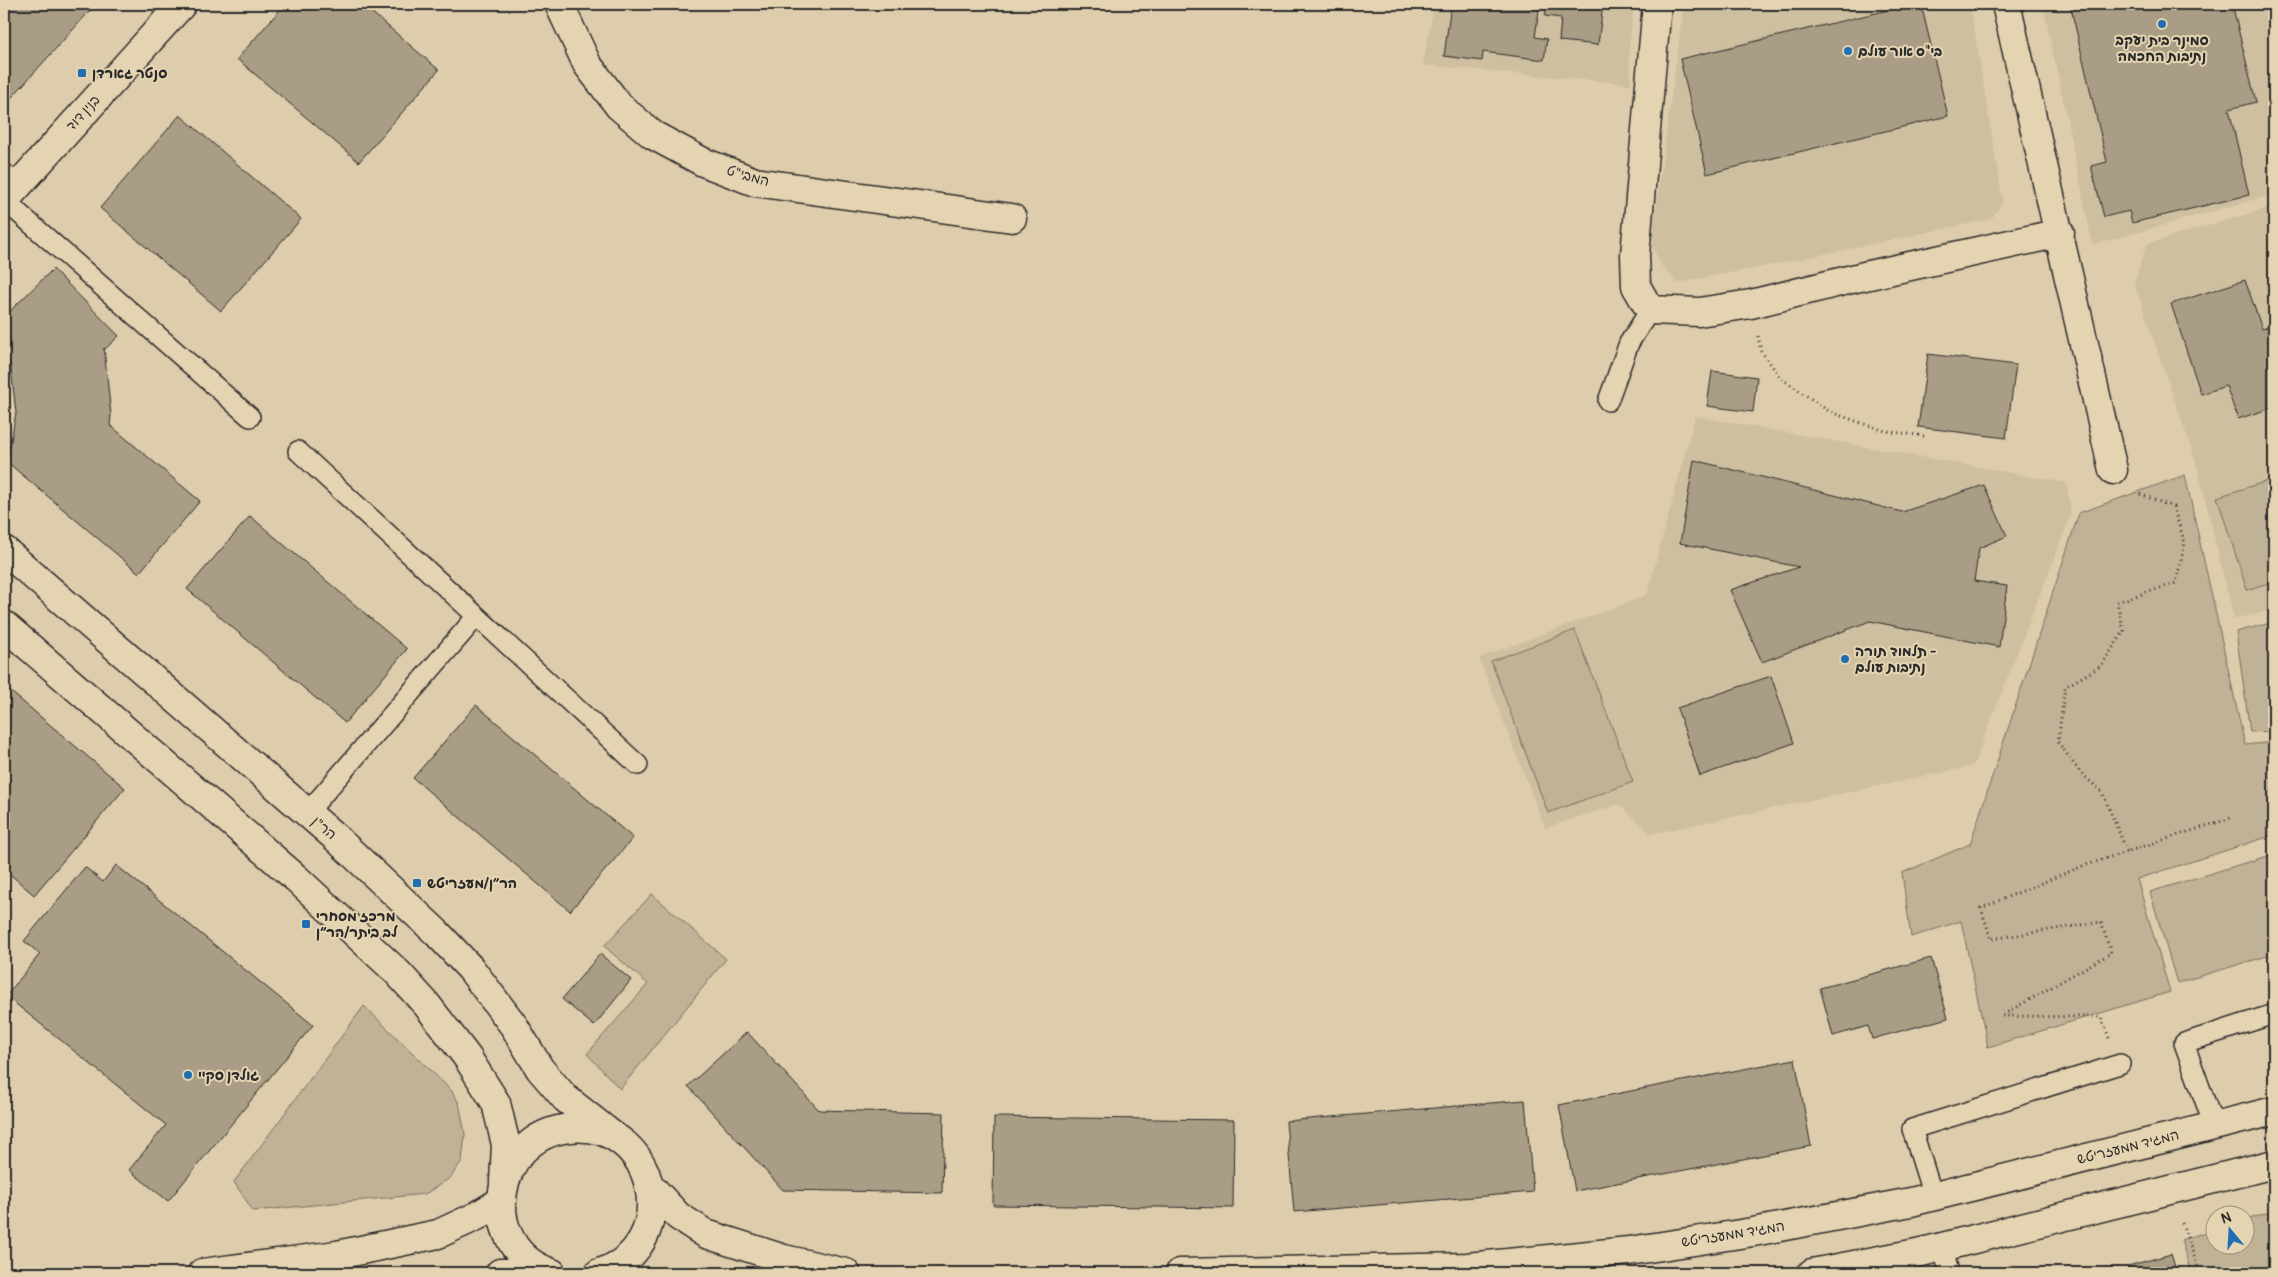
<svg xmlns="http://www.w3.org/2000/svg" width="2278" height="1277" font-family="Pangolin,'Playpen Sans Hebrew',sans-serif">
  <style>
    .built { fill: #cebfa0 }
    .green { fill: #c0b296; stroke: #766e60 }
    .building { fill: #a99d85; stroke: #2b2b2b }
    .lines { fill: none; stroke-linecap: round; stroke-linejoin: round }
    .lane-casing { stroke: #2b2b2b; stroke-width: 22 }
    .street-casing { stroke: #2b2b2b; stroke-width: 31 }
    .secondary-casing { stroke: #2b2b2b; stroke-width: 31 }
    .path { stroke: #2b2b2b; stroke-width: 3; stroke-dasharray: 1 4; stroke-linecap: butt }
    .lane { stroke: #e5d4b1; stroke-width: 19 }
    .street { stroke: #e5d4b1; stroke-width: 28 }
    .secondary { stroke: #e5d4b1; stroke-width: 28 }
    .poi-dot { fill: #1f6fb2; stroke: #e5d4b1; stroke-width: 2 }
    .labels { text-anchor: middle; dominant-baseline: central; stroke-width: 4; stroke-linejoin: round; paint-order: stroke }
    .poi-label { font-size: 14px; font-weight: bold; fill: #2b2b2b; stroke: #e5d4b1; text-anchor: start }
    .street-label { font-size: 14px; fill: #2b2b2b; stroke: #e5d4b1 }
  </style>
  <rect width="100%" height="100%" fill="#decdac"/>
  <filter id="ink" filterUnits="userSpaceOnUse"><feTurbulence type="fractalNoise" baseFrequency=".02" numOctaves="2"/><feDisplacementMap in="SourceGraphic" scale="10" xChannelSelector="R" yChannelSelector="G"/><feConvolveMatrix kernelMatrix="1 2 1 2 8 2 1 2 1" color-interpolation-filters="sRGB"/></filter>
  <g filter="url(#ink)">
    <path class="built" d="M1434,4H1634L1629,48L1631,84L1423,65Z
      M1684,4H1970L2003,202L1991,219L1767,266L1677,283L1661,265L1651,244Z
      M2043,4H2274V194L2093,245Z
      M2274,206V610L2234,619L2196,462L2134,283L2147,244Z
      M1695,416L2067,483L2071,515L1973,766L1651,834L1619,804L1545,828L1479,658L1647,595Z"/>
    <path class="green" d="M2185,475L2245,745L2274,742V835L2137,879L2170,992L1988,1047L1961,921L1911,937L1902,873L1970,844L2079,513Z
      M2274,479V581L2247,590L2217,497Z
      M2274,622V731L2250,732L2236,632Z
      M1575,630L1633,782L1548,813L1491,661Z
      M2274,854V954L2177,983L2150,892Z
      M652,894L726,959L620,1089L587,1054L648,984L604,946Z
      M364,1006L451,1090L459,1103L465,1134L462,1161L450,1178L425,1194L253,1211L234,1182Z
      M2274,1211V1273H2191L2181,1240L2215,1229L2216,1244H2246V1220Z"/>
    <path class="building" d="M4,4H96L4,106Z
      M285,4H362L439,70L359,162L237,59Z
      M1451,4H1540L1535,37L1547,39L1544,60L1483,52L1482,61L1444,56Z
      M1547,4H1631L1630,7L1603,4L1598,45L1559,41L1561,18L1545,16Z
      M1914,4H1921L1948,116L1707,174L1680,59Z
      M2070,4H2232L2256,102L2229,109L2249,195L2132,223L2129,211L2104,217L2091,166L2107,162Z
      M180,115L301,219L221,311L100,208Z
      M53,269L119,336L104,350V348L111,416L110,425L200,501L139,573L7,462L16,413L11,368L4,346V317Z
      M2245,280L2262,329L2274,325V407L2238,419L2226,386L2201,394L2171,304Z
      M1928,354L2016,365L2006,438L1918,427Z
      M1712,371L1757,377L1753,412L1707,406Z
      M1694,460L1902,512L1984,485L2007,536L1979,548L1974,581L2007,586L1999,647L1870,621L1762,662L1730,590L1799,567L1680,543Z
      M250,516L407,649L345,723L187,589Z
      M1771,676L1794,743L1700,776L1677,708Z
      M4,686L125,788L34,895L4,869Z
      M476,705L633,838L570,911L413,778Z
      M116,865L313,1025L168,1201L129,1170L166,1125L6,996L40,954L24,941L85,867L103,882Z
      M600,954L631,980L594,1026L562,999Z
      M1931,958L1948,1018L1872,1039L1868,1026L1833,1036L1820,988Z
      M747,1032L819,1110L944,1113L942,1193L783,1190L688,1086Z
      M1795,1059L1811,1146L1575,1191L1559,1105Z
      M1525,1100L1533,1192L1294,1212L1286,1121Z
      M994,1117L1234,1120L1233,1208L993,1205Z
      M2171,1254L2177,1273H2130L2128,1266Z"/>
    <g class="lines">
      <defs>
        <path id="lane" d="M4,173L18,186
          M4,200L250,417
          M1608,401L1629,343L1650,310
          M298,451L638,765
          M307,813L477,616
          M2214,1126L2184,1043L2274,1014
          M1933,1196L1912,1129L2120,1064
          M1943,1247L1949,1273"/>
        <path id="street" d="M559,4L587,64L619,106L653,135L703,162L755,182L1012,218
          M1657,4L1635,255L1636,286L1650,310L1699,312L1751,304L1860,277L2060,233
          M2006,4L2113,470
          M4,201L182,4"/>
        <path id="secondary" d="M4,550L335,837L437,933L471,969L514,1026L540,1069L565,1098L613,1136
          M4,625L297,879L398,973L427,1005L467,1057L496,1103L506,1145L504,1182
          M651,1187L678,1216L706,1234L784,1259L846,1273
          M202,1273L337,1255L438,1234L477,1216L501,1201
          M500,1273H506
          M552,1273C476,1249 490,1136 570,1128C658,1119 684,1248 599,1273
          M1180,1273L1467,1267L1629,1251L1753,1232L1911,1202L2274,1111
          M1812,1273L1922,1252L2274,1164"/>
      </defs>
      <use href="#lane" class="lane-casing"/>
      <use href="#street" class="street-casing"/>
      <use href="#secondary" class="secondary-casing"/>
      <path class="path" d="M1758,336L1761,351L1781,378L1830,412L1885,431L1925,436
        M2127,851L2102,792L2080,772L2058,742L2065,687L2101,666L2124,631L2117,602L2176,583L2185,543L2173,507L2137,493
        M2109,1038L2101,1017L2001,1016L2111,953L2101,922L1991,939L1981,908L2083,866L2234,817
        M2182,1223L2200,1273"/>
      <use href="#lane" class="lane"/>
      <use href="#street" class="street"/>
      <use href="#secondary" class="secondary"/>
    </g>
  </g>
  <g class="poi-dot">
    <circle cx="2162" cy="24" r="5"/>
    <circle cx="1848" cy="51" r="5"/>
    <rect x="77" y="68" width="10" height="10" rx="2.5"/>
    <circle cx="1845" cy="659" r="5"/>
    <rect x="412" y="878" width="10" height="10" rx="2.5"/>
    <rect x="301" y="919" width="10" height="10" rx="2.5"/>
    <circle cx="188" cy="1075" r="5"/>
  </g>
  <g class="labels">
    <g class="poi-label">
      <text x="2162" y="40" text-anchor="middle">סמינר בית יעקב<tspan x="2162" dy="16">נתיבות החכמה</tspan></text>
      <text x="1858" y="51">בי"ס אור עולם</text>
      <text x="92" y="73">סנטר גארדן</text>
      <text x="1855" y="651">תלמוד תורה -<tspan x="1855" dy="16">נתיבות עולם</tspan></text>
      <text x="427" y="883">הר״ן/מעזריטש</text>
      <text x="316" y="916">מרכז מסחרי<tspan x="316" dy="16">לב ביתר/הר״ן</tspan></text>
      <text x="198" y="1075">גולדן סקיי</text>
    </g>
    <g class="street-label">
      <text transform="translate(83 113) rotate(-48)">בנין דוד</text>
      <text transform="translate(748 176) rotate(16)">המבי"ט</text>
      <text transform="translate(324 828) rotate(41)">הר"ן</text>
      <text transform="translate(2128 1147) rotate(-14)">המגיד ממעזריטש</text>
      <text transform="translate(1733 1234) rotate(-9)">המגיד ממעזריטש</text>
    </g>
  </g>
  <rect width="2278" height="1277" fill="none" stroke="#e5d4b1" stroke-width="20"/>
  <rect x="10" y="10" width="2258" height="1257" fill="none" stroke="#2b2b2b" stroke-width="2" filter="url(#ink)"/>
  <g transform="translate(2230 1230) rotate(342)"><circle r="24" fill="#e5d4b1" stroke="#9b907b"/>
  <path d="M0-4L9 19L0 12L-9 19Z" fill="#1f6fb2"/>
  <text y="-8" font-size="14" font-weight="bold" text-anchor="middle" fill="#2b2b2b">N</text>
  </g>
</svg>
